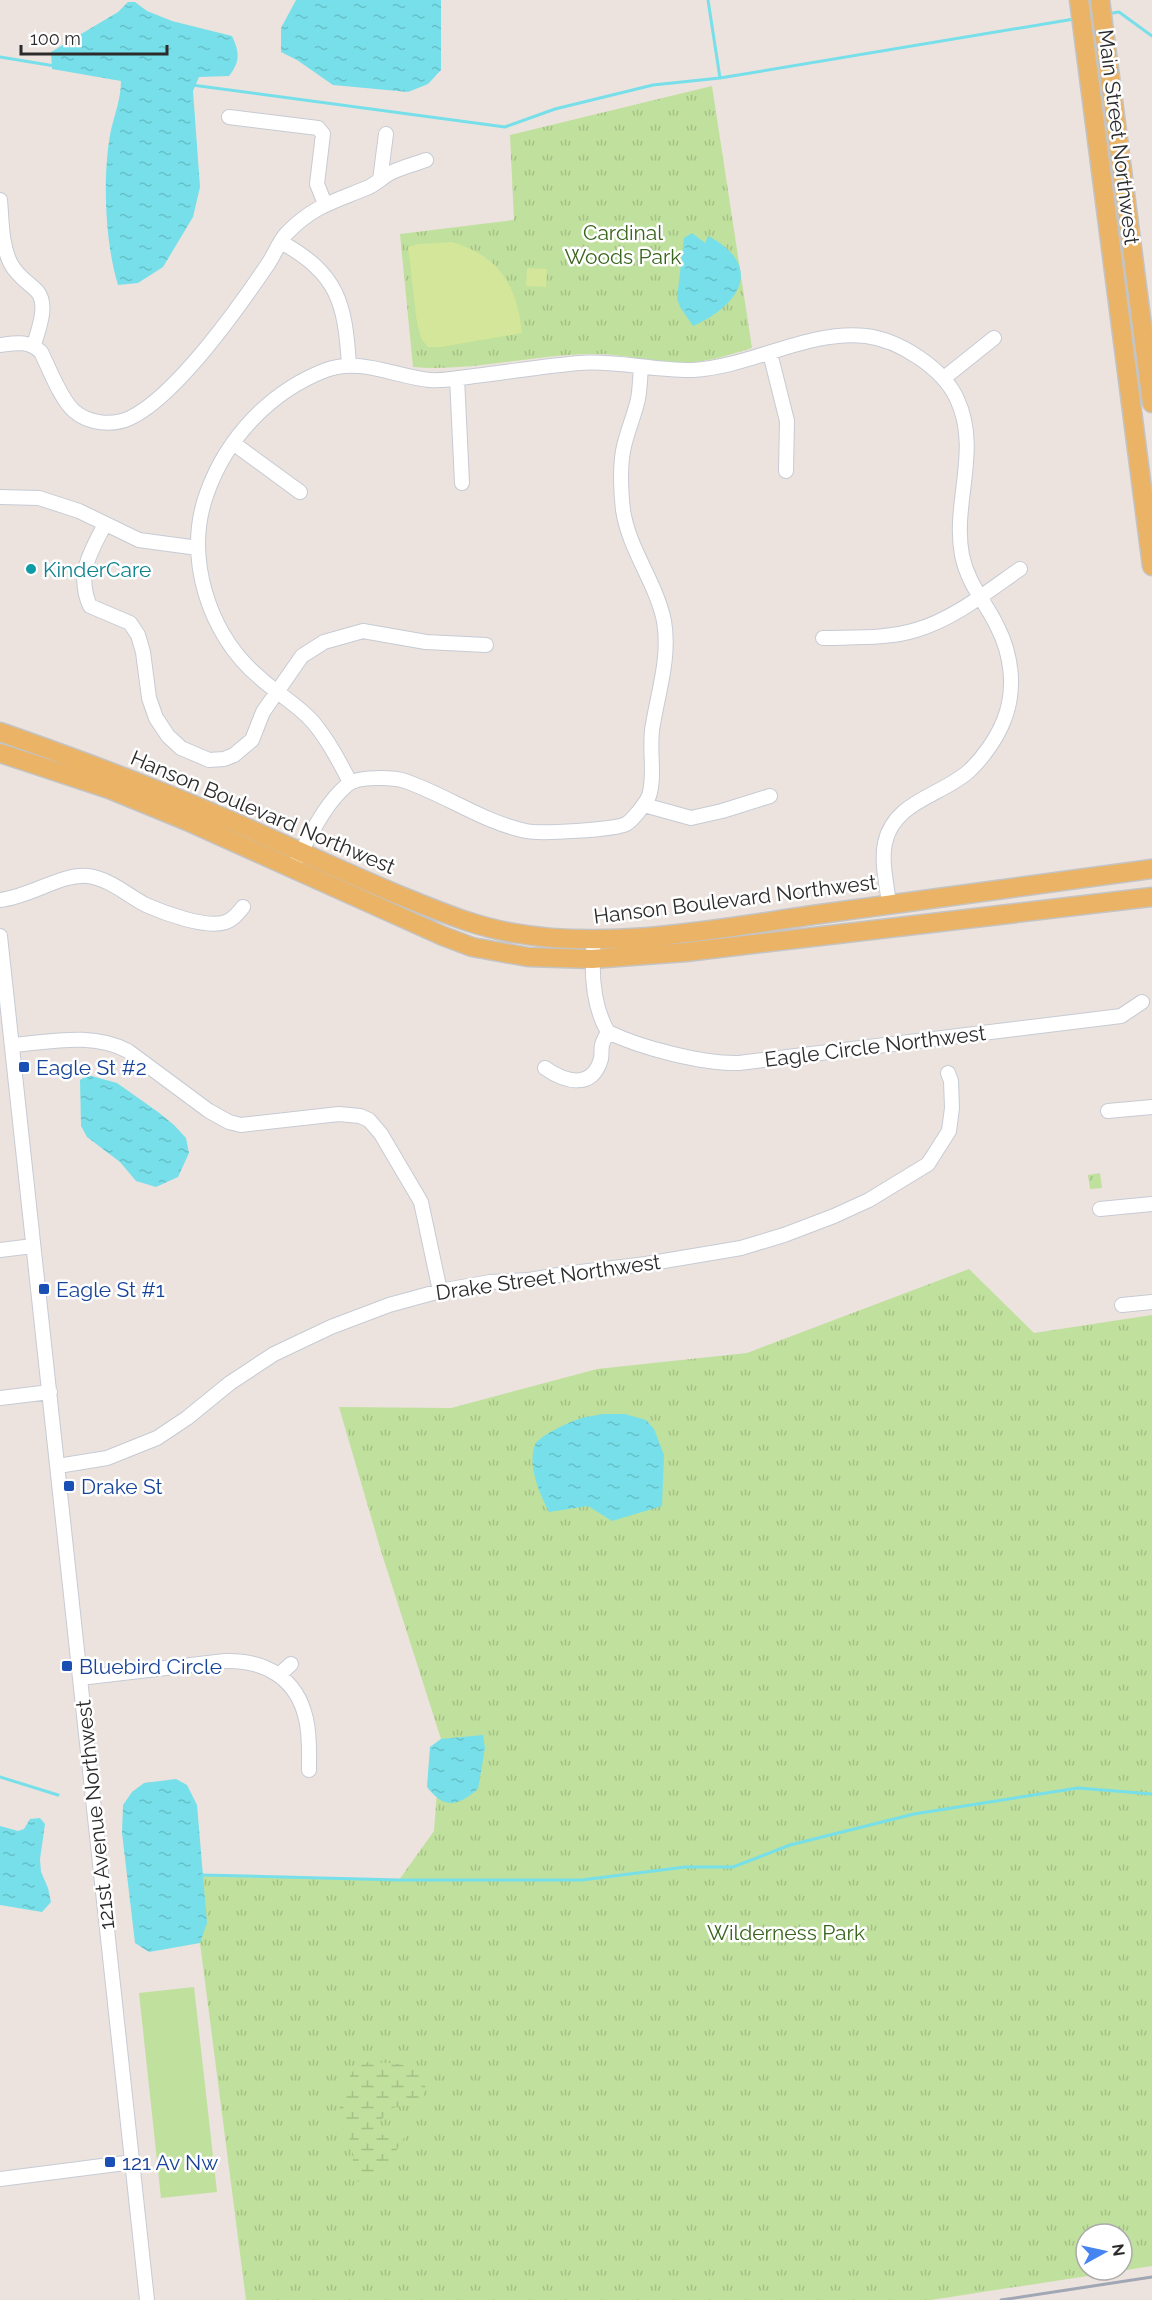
<svg xmlns="http://www.w3.org/2000/svg" width="1152" height="2300" font-family="Raleway,sans-serif">
  <style>
    .grass { fill: url(#grass-tufts); fill-rule: evenodd }
    .wetland { fill: url(#wetland-marsh) }
    .garden { fill: #c0e09d }
    .pitch { fill: #d3e699 }
    .water { fill: url(#water-ripples) }
    .lines { fill: none; stroke-linecap: round; stroke-linejoin: round }
    .stream { stroke: #76dfe9; stroke-width: 3 }
    .minor-casing { stroke: #c6cbd4; stroke-width: 16 }
    .major-casing { stroke: #c4c4c4; stroke-width: 21 }
    .minor { stroke: #fff; stroke-width: 14 }
    .major { stroke: #eab365; stroke-width: 18 }
    .rail { stroke: #a0a7b4; stroke-width: 3 }
    .culture-dot { fill: #0f9aa8; stroke: #fff; stroke-width: 2 }
    .transit-dot { fill: #1a4fb4; stroke: #fff; stroke-width: 2 }
    .labels { text-anchor: middle; dominant-baseline: central; stroke-width: 5; stroke-linejoin: round; paint-order: stroke }
    .street-label { font-size: 21px; fill: #2b2b2b; stroke: #fff }
    .park-label { font-size: 21px; fill: #39651e; stroke: #fff }
    .culture-label { font-size: 21px; fill: #0d838f; stroke: #fff; text-anchor: start }
    .transit-label { font-size: 21px; fill: #164399; stroke: #fff; text-anchor: start }
  </style>
  <defs>
    <pattern id="grass-tufts" width="24" height="20" patternUnits="userSpaceOnUse" patternTransform="scale(1.5)"><rect width="24" height="20" fill="#c0e09d"/><path d="M3 7l-1-3M5 7V3M7 7l1-3M15 17l-1-3M17 17v-4M19 17l1-3" fill="none" stroke="#a5c087"/></pattern>
    <pattern id="wetland-marsh" width="20" height="14" patternUnits="userSpaceOnUse" patternTransform="scale(1.5)"><rect width="20" height="14" fill="#c0e09d"/><path d="M1 5h8M5 5V1M11 12h8M15 12V8" fill="none" stroke="#a5c087"/></pattern>
    <pattern id="water-ripples" width="26" height="14" patternUnits="userSpaceOnUse" patternTransform="scale(1.5)"><rect width="26" height="14" fill="#76dfe9"/><path d="M2 4q2-2 4 0t4 0M15 11q2-2 4 0t4 0" fill="none" stroke="#66c0c8"/></pattern>
  </defs>
  <rect width="100%" height="100%" fill="#ece3de"/>
  <path class="grass" d="M712,86L752,348C729,355 705,363 681,363C650,362 620,353 590,354C530,355 472,372 413,367L400,234L514,220L510,135Z
    M1100,1173L1102,1188L1090,1189L1088,1175Z
    M969,1269L1034,1333L1152,1315V2266L931,2300H246L200,1943L203,1876L399,1880L434,1831L441,1739L381,1551L339,1407L451,1408L597,1369L747,1353ZM1086,2234H1122V2270H1086Z"/>
  <path class="wetland" d="M367,2062C393,2064 410,2059 426,2083L422,2102L392,2108L371,2131L381,2135L409,2129C397,2149 383,2179 358,2182L353,2170V2144L344,2131L340,2113L339,2096L355,2067Z"/>
  <path class="garden" d="M194,1987L217,2192L161,2198L139,1993Z"/>
  <path class="pitch" d="M452,242C500,256 517,286 522,333L441,347H428L422,340L417,324L408,247L418,244Z
    M527,268L547,269L546,287L526,286Z"/>
  <path class="water" d="M296,0H441V70L428,84L408,92L333,85L297,60L281,52V28Z
    M128,2H135L147,11L172,21L232,36C240,53 240,62 229,76L199,77L193,91L200,187L193,217L163,267L138,283L118,285C105,243 102,174 111,130C115,113 121,98 121,81L52,69L51,52L118,12Z
    M692,233L705,243L708,236C765,266 740,305 693,326L680,307L677,298L684,238Z
    M88,1075L117,1083L158,1112L174,1125L186,1138L189,1153L178,1177L156,1187L136,1181L120,1162L87,1137L81,1126L80,1080Z
    M602,1414H625L646,1420L654,1429L664,1455L662,1506L612,1521L588,1506L549,1512C540,1494 527,1466 535,1445C537,1437 569,1422 579,1419C586,1416 595,1416 602,1414Z
    M483,1735L485,1748L478,1789C458,1806 445,1810 427,1787L430,1747L441,1739Z
    M176,1779L187,1785L197,1805L207,1923L200,1943L149,1952L135,1943L122,1833L123,1805L132,1792L144,1783Z
    M40,1818L45,1824L40,1859L41,1872L48,1888L51,1902L42,1912L0,1905V1826L18,1831L24,1829L30,1819Z"/>
  <g class="lines">
    <path class="stream" d="M708,0L720,78
      M1107,14L1119,12L1152,36
      M0,57L55,66
      M192,85L505,127L555,109L653,85L720,78L1074,19
      M0,1777L58,1795
      M202,1875L399,1880H582L685,1867H733L790,1845L914,1814L1078,1788L1152,1794"/>
    <defs>
      <path id="minor" d="M229,117L318,128L323,134L317,184L325,204
        M380,180L386,134
        M0,200C2,220 1,245 11,264C17,276 28,282 37,291C49,305 38,330 34,345
        M281,242C338,274 345,302 349,365
        M0,345C15,343 29,340 41,352C49,368 61,400 74,411C89,424 113,426 130,418C176,396 239,307 268,264C275,254 279,241 287,233C314,205 336,201 369,187C377,183 384,176 392,172C403,167 415,164 426,160
        M770,353L787,421L786,471
        M457,378L462,483
        M944,378L994,338
        M233,443L300,492
        M0,497L39,498L79,511L139,540L198,548
        M105,524C90,553 76,574 90,606L130,623L138,635L143,652L149,698L156,718L168,736L181,748L209,760L224,759L234,755L252,740L263,712L302,656L324,642L363,631L426,642L486,645
        M823,638C853,637 887,639 916,630C954,619 988,591 1020,569
        M350,782C339,761 328,740 313,722C297,704 276,693 259,677C208,634 184,556 207,493C227,437 271,391 326,370C360,357 396,377 430,380C444,381 460,378 474,376C509,372 544,366 579,363C617,360 655,371 693,370C750,367 810,329 866,336C899,340 943,368 957,399C981,450 952,503 962,555C968,585 985,601 997,626C1012,655 1016,690 1004,720C997,738 983,758 969,771C941,796 894,801 885,843C881,862 887,885 889,904
        M644,805L691,818L722,811L770,796
        M297,859C312,833 324,805 347,785C357,776 393,777 405,781C446,795 483,822 526,831C540,834 614,830 626,824C632,821 646,803 649,796C656,774 648,747 653,724C659,689 670,656 664,621C656,582 629,550 623,510C621,492 620,469 623,451C626,434 634,417 638,399C640,389 640,378 641,367
        M0,900C30,897 62,873 88,876C110,879 127,895 146,905C164,913 207,929 226,922C234,919 238,913 243,907
        M0,936L147,2300
        M608,1032C641,1048 703,1064 739,1063L1121,1016L1142,1002
        M12,1045C51,1042 92,1032 128,1051L209,1111L229,1122L241,1125L339,1114L360,1116L369,1120L381,1134L421,1202L440,1291
        M545,1068C565,1082 592,1090 601,1059C602,1054 601,1049 602,1045C603,1041 606,1036 608,1032C592,1005 591,970 594,939
        M1108,1111L1152,1107
        M1100,1209L1152,1204
        M0,1250L33,1246
        M1122,1305L1152,1302
        M0,1398L50,1392
        M58,1466L107,1458L157,1438L187,1418L230,1383L274,1354L331,1327L389,1305L440,1291L490,1282L529,1280L564,1274L646,1264L741,1248L784,1235L834,1216L869,1200L928,1164L949,1131L952,1108L951,1081L948,1073
        M279,1675L291,1664
        M80,1678L225,1661C265,1660 297,1678 306,1719C310,1735 309,1753 309,1770
        M0,2179L133,2162"/>
      <path id="major" d="M1079,0L1152,566
        M1100,0L1152,403
        M0,732C89,763 177,796 263,835C310,856 358,878 406,898C441,912 476,927 514,933C609,950 718,929 813,915C926,899 1039,884 1152,869
        M0,753L109,789L187,821L443,936L472,947L528,957L592,959L632,956L686,952L1152,897"/>
    </defs>
    <use href="#minor" class="minor-casing"/>
    <use href="#major" class="major-casing"/>
    <use href="#minor" class="minor"/>
    <use href="#major" class="major"/>
    <path class="rail" d="M1001,2300L1152,2277"/>
  </g>
  <circle class="culture-dot" cx="31" cy="569" r="6"/>
  <g class="transit-dot">
    <rect x="18" y="1061" width="12" height="12" rx="3"/>
    <rect x="38" y="1283" width="12" height="12" rx="3"/>
    <rect x="63" y="1480" width="12" height="12" rx="3"/>
    <rect x="61" y="1660" width="12" height="12" rx="3"/>
    <rect x="104" y="2156" width="12" height="12" rx="3"/>
  </g>
  <g class="labels">
    <g class="street-label">
      <text transform="translate(1119 137) rotate(83)">Main Street Northwest</text>
      <text transform="translate(263 812) rotate(23)">Hanson Boulevard Northwest</text>
      <text transform="translate(735 899) rotate(-7)">Hanson Boulevard Northwest</text>
      <text transform="translate(875 1046) rotate(-7)">Eagle Circle Northwest</text>
      <text transform="translate(548 1277) rotate(-8)">Drake Street Northwest</text>
      <text transform="translate(95 1815) rotate(-96)">121st Avenue Northwest</text>
    </g>
    <g class="park-label">
      <text x="623" y="232">Cardinal<tspan x="623" dy="24">Woods Park</tspan></text>
      <text x="786" y="1932">Wilderness Park</text>
    </g>
    <g class="culture-label">
      <text x="43" y="569">KinderCare</text>
    </g>
    <g class="transit-label">
      <text x="36" y="1067">Eagle St #2</text>
      <text x="56" y="1289">Eagle St #1</text>
      <text x="81" y="1486">Drake St</text>
      <text x="79" y="1666">Bluebird Circle</text>
      <text x="122" y="2162">121 Av Nw</text>
    </g>
  </g>
  <g transform="translate(1104 2252) rotate(82)"><circle r="28" fill="#ffffff" stroke="#aaaaaa" stroke-width="1.5"/>
  <path d="M0-4.5L10 22L0 15L-10 22Z" fill="#4684f1"/>
  <text y="-9" font-size="16" font-weight="bold" text-anchor="middle" fill="#2b2b2b">N</text>
  </g>
  <path d="M21 45v9h146v-9" fill="none" stroke="#2b2b2b" stroke-width="3"/>
  <text x="30" y="45" font-size="18" fill="#2b2b2b" stroke="#ffffff" stroke-width="4.5" paint-order="stroke">100 m</text>
</svg>
